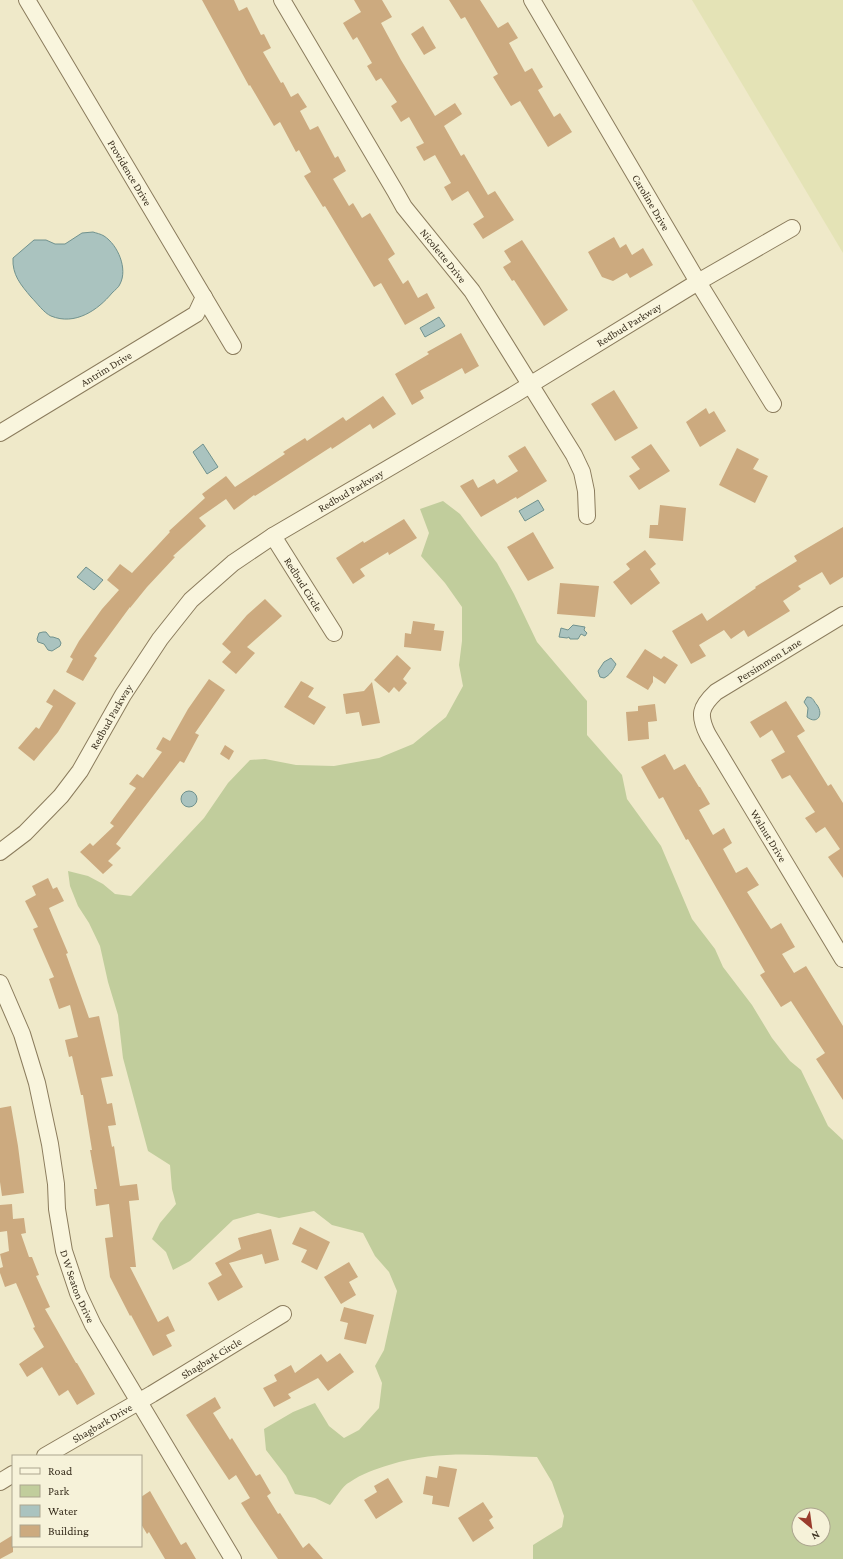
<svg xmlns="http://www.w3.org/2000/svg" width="843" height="1559" font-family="'Crimson Pro',serif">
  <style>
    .farmland { fill: #e4e3b6 }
    .green { fill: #c1cd9c; fill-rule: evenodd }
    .water { fill: #aac3bf; stroke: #70928e }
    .building { fill: #ccaa7f }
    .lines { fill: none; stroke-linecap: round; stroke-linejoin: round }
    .street-casing { stroke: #8b7c5d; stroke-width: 18 }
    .street { stroke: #f9f5dd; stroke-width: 16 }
    .labels { text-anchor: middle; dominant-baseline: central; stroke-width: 3; stroke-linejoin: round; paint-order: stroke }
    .street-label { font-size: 11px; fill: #3c3221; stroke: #f6f2d9 }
  </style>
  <rect width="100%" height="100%" fill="#efe9c9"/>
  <path class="farmland" d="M692,0H843V253Z"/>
  <path class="green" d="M443,501L460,514L497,563L514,594L537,642L587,701V735L622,775L627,799L661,846L692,919L715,949L723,967L752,1005L772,1038L790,1061L801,1070L828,1126L843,1140V1559H533V1545L562,1527L564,1516L552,1482L537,1457C483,1456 442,1449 389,1465C376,1469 361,1474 350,1482C342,1486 336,1498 330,1505L315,1498L295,1494L286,1476L266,1450L264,1429L293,1412L315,1403L329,1426L344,1438L359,1430L379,1408L382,1383L375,1366L384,1350L397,1291L389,1272L375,1256L363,1233L332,1225L314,1211L279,1218L258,1213L233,1220L190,1261L173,1270L166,1252L152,1239L160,1223L176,1204L172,1189L170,1165L148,1151L123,1058L118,1015L108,982L100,946L89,923L78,906L70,886L68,871L88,876L103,884L115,894L131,896L204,818L228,783L250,760L265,759L296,765L334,766L379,758L413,744L446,717L463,686L459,665L462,641V607L445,583L421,556L429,533L420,509ZM799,1515H823V1539H799Z"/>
  <path class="water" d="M93,232C96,233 101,234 104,236C118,245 128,269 120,284C119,287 115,290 112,293C98,310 75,326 51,316C44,313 37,303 31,297C21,285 12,275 13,258L34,240H46L55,244H65L82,233Z
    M439,317L445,326L425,337L420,328Z
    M203,444L218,467L207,474L193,452Z
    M538,500L544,510L525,521L519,511Z
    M86,567L103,580L94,590L77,577Z
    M573,625L585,627L584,630L587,633L585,636L581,634L578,639H570L569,637L567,638L559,637L561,628L568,630Z
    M43,632H46L50,637H53L59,639L61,643L60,646L52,651L48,650L44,644L38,642L37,639L39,633Z
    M611,658L616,664C613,670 610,675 604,678L600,677L598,671L604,662Z
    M807,697C814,697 813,701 817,705C824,715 817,725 807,717L808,708L804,702Z
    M181 799a8 8 0 1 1 16 0a8 8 0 1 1-16 0Z"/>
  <path class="building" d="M202,0H234L239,11L247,7L261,35L264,34L271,48L263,52L281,83L283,82L291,97L298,93L307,107L300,111L310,130L318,126L335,158L338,156L346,171L333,179L349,206L353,203L362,218L370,213L395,254L388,259L403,284L408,280L418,298L427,293L435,308L405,325L381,283L374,287L325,206L323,207L304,176L311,172L299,150L296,152L280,122L274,126L250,85L249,86Z
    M354,0H382L392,17L381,23L401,60L435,116L455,103L462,114L444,126L461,156L464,154L488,195L495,191L514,220L483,239L473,224L484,217L468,191L452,201L444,187L451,183L435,155L424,161L416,147L424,143L409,117L401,122L391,106L397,102L381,78L376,81L367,66L372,63L357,37L353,40L343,23L361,12Z
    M449,0H480L498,28L508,22L518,38L509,43L525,72L532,68L543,87L538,90L554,117L560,113L572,132L548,147L520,101L511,106L493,77L498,74L465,17L461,19Z
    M423,26L436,48L424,55L411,34Z
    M614,237L620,248L626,244L632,255L643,248L653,265L630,278L627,273L613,281L602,277L588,252Z
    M522,240L568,310L544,326L514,280L512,281L503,267L511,262L504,251Z
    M461,333L479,366L465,374L462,368L435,383L420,391L424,398L412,405L395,374L429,354L427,352Z
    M614,390L638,428L615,441L591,404Z
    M383,396L396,414L373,429L370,424L332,449L331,447L255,496L254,495L234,510L226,499L199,518L206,526L173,556L175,557L147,587L130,608V607L94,656L97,658L83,681L66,672L73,659L70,657L79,641L102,609L119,590L107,580L120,564L132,573L170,532L169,531L205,498L202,494L226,476L235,487L285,454L283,452L305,438L307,441L343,417L346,421Z
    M706,408L709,414L714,411L726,431L700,447L686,422Z
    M651,444L670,471L639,490L629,476L640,469L631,457Z
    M525,446L547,481L517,499L516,497L481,517L460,486L473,479L478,488L494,479L497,484L518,471L508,456Z
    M737,448L759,459L753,469L768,476L755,503L719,485Z
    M660,505L686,508L683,541L649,538L650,525H658Z
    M404,519L417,538L389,555L388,552L360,569L365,576L353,584L336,558L363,541L364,543Z
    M843,527V577L830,585L822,572L798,586L801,589L783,601L790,611L748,637L744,630L731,639L724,630L699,645L706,656L691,664L672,631L702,613L707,621L756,588L755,587L797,561L794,556Z
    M533,532L554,568L528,581L507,547Z
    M645,550L656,564L650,569L660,583L631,605L613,582L630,569L626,564Z
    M560,583L599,586L595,617L557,614Z
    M265,599L282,616L247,647L255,653L236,674L222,662L231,652L222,644L247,615Z
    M413,621L435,624L434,630L444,631L441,651L404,647L405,633L411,634Z
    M645,649L661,659L664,656L678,665L665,684L653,676V682L648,690L626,677Z
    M397,655L411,668L403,679L407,683L399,692L394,687L389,693L374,680Z
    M209,679L225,690L195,733L199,735L184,763L180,761L116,844L121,848L108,861L113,865L103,874L80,852L90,843L93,846L114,826L110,823L136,788L129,784L137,774L143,778L162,752L156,749L163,737L170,741L188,709Z
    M301,681L314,688L308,697L326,707L314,725L284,707Z
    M372,682L380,723L362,726L359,712L346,714L343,694L364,691Z
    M54,689L76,703L58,732L34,761L18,748L36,727L39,729L53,706L46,702Z
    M786,701L805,731L797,736L828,786L831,784L843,803V878L828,857L840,849L825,827L816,833L805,818L815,812L790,775L782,779L771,760L785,752L772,730L760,738L750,722Z
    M655,704L657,721L648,722L649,739L628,741L626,712L638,711V706Z
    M225,745L234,751L229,760L220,754Z
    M665,754L674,770L685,764L699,787H700L710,804L699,810L713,835L724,828L732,843L723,849L736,873L747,867L759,885L747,892L771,929L781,923L795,947L782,954L794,973L806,966L843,1026V1100L816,1059L825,1053L791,1001L781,1007L760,975L765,972L688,839L686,840L663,797L659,799L641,767Z
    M48,878L53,889L57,887L64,901L49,908L68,953L66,954L89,1018L99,1016L113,1076L101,1078L107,1104L112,1103L116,1125L108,1126L112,1147L114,1146L120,1186L137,1184L139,1200L129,1201L136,1267H130L158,1322L168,1316L175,1331L166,1335L172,1346L153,1356L131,1315L130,1316L110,1277L105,1238L113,1237L109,1204L96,1206L94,1189H97L90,1150H92L83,1095H81L72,1056L69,1057L65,1040L78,1037L70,1005L59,1009L49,979L54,977L33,929L38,927L25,901L36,895L32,886Z
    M11,1106L18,1146L24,1193L2,1196L0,1182V1108Z
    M12,1204L13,1219L24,1218L26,1233L21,1234L29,1257H32L39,1275L36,1276L50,1307L45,1309L76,1363H77L95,1394L77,1405L68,1390L59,1396L42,1367L27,1377L19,1364L44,1347L33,1328L35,1327L16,1283L5,1287L0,1273V1268L3,1267L0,1254L9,1251L7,1231L0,1232V1205Z
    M300,1227L330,1242L317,1270L301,1262L307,1250L292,1244Z
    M271,1229L279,1260L265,1264L262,1254L229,1263L243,1287L218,1301L208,1283L222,1275L215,1263L241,1249L238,1238Z
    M349,1262L358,1277L349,1282L356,1295L341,1304L324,1277Z
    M344,1307L374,1315L366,1344L344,1339L348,1323L340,1321Z
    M340,1353L354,1372L328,1391L318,1378L288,1394L291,1398L274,1407L263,1388L277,1381L274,1375L291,1365L295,1373L321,1354L327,1362Z
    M215,1397L221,1408L213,1413L230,1440L232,1438L256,1476L260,1474L271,1493L267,1496L278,1514L280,1513L303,1548L309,1543L323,1559H278L251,1519L241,1503L250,1498L236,1475L229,1480L186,1415Z
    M439,1466L457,1469L449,1507L432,1504L433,1496L423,1494L426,1476L437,1478Z
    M388,1478L403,1502L376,1519L364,1500L377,1492L374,1486Z
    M150,1491L181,1545L186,1542L196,1559H165L149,1532L147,1534L141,1524V1497Z
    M483,1502L493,1517L489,1520L494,1528L473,1542L458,1518Z
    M13,1535V1552L0,1559V1543Z"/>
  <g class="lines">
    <defs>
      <g id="street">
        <path id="s1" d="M27,0L233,346"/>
        <path id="s2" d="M282,0L395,191L404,207L472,291L574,455L582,472L586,491L587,516"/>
        <path id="s3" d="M532,0L698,282L773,404"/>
        <path id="s4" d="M0,433L196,314L204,297"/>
        <path id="s5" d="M273,536L334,633"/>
        <path id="s6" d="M843,615L716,692C700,707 698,715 708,735L843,959"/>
        <path id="s7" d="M0,852L25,833L61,796L80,771L123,695L160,639L191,600L233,563L273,536L515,394L698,282L792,228"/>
        <path id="s8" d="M0,983L22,1034L37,1083L50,1144L56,1184L57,1209L64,1251L78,1293L93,1325L233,1559"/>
        <path id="s9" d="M45,1456L152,1394L283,1314"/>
        <path d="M0,1482L13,1474"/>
      </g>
    </defs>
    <use href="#street" class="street-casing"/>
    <use href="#street" class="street"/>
  </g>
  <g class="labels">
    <g class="street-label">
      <text stroke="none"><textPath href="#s1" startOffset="201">Providence Drive</textPath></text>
      <text stroke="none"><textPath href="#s3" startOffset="235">Caroline Drive</textPath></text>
      <text stroke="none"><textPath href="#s2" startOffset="303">Nicolette Drive</textPath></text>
      <text stroke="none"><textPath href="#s7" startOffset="837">Redbud Parkway</textPath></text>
      <text stroke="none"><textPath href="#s4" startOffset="124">Antrim Drive</textPath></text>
      <text stroke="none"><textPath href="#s7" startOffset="513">Redbud Parkway</textPath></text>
      <text stroke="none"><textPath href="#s5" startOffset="57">Redbud Circle</textPath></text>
      <text transform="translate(769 660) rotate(-32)">Persimmon Lane</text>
      <text stroke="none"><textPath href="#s7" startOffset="177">Redbud Parkway</textPath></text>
      <text stroke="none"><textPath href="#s6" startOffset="315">Walnut Drive</textPath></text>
      <text stroke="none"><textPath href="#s8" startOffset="315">D W Seaton Drive</textPath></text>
      <text stroke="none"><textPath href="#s9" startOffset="193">Shagbark Circle</textPath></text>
      <text stroke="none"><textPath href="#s9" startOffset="66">Shagbark Drive</textPath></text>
    </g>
  </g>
  <rect x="12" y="1455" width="130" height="92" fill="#f6f2d9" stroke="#aca58f"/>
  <rect x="20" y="1468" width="20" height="6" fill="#f9f5dd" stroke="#aca58f"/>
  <text x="48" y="1475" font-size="12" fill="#3c3221">Road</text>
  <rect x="20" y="1485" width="20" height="12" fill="#c1cd9c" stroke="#aca58f"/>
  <text x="48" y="1495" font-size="12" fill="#3c3221">Park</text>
  <rect x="20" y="1505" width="20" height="12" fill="#aac3bf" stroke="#aca58f"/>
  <text x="48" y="1515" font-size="12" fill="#3c3221">Water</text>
  <rect x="20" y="1525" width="20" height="12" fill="#ccaa7f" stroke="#aca58f"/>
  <text x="48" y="1535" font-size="12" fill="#3c3221">Building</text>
  <g transform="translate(811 1527) rotate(151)"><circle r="19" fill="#f6f2d9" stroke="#aca58f"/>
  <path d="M0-3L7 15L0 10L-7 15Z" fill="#9a3c2d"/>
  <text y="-6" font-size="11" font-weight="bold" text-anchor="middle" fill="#3c3221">N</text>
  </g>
</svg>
